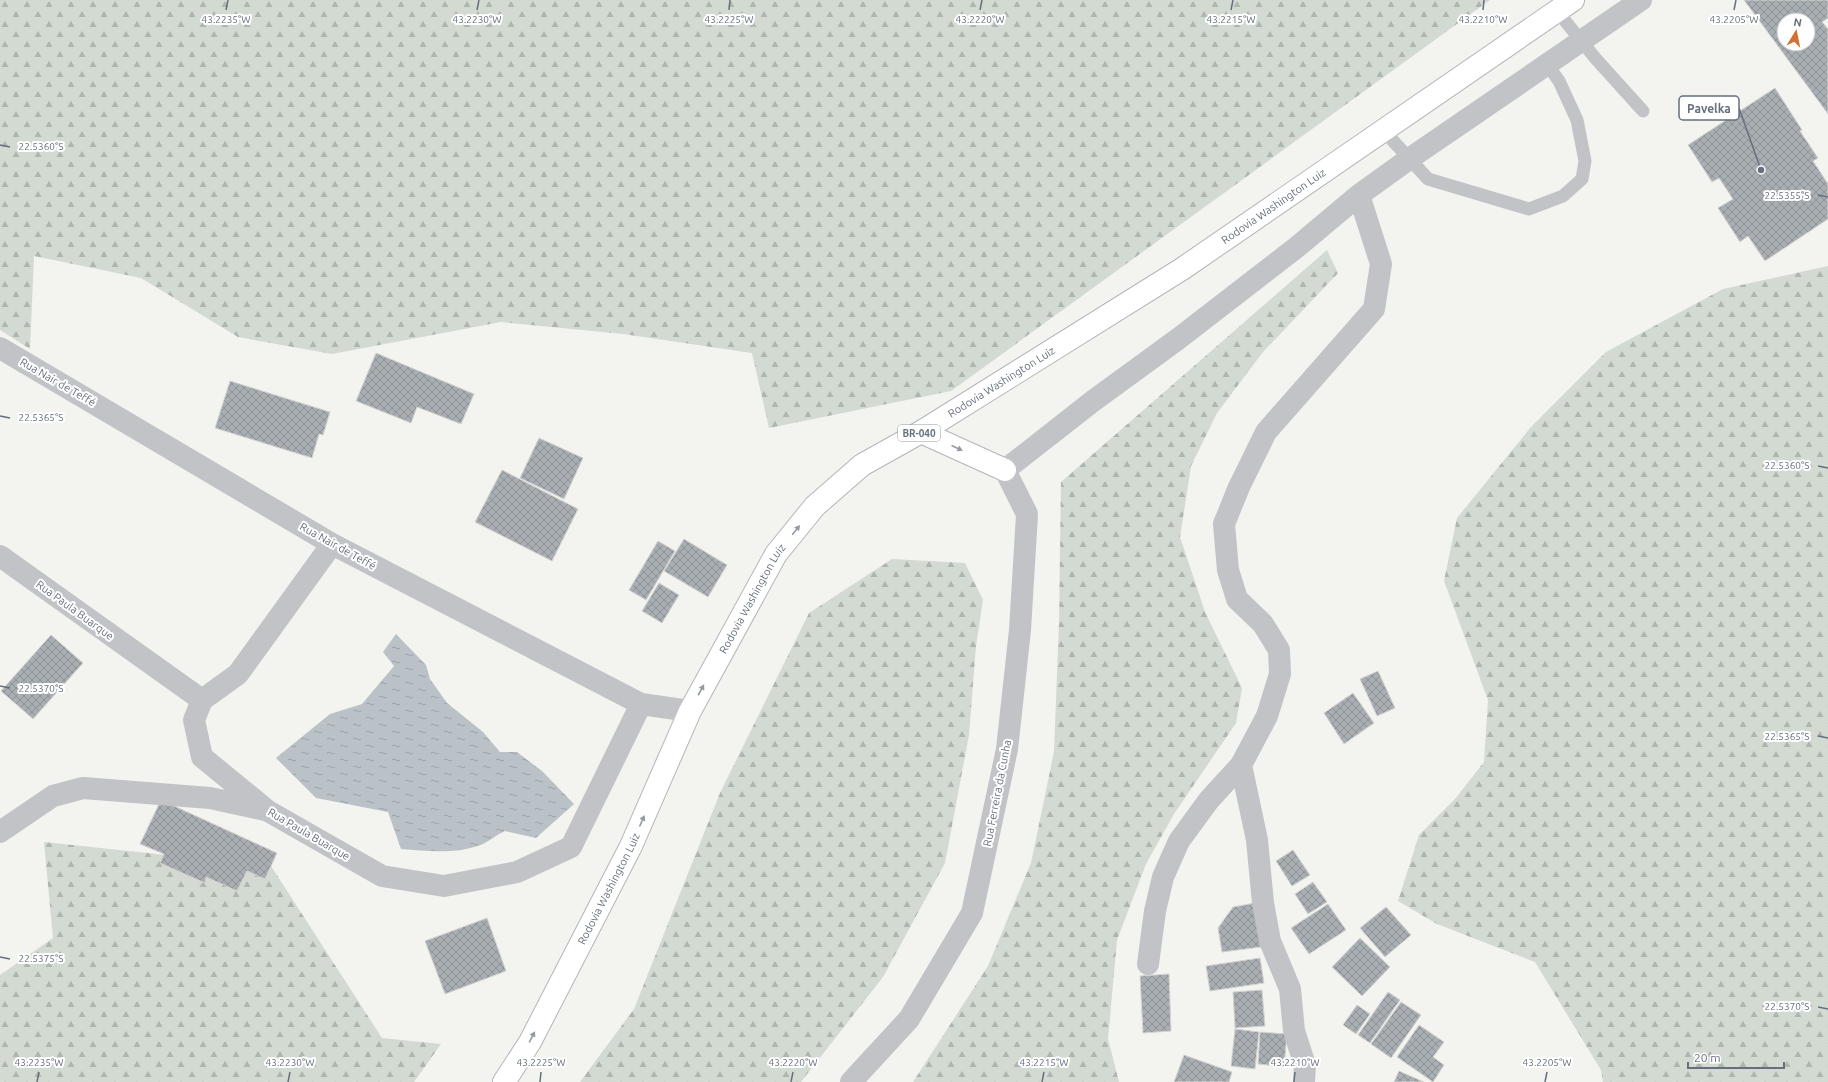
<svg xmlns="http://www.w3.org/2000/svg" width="1828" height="1082" font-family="Ubuntu,sans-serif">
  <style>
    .forest { fill: url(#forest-firs) }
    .water { fill: url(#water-ripples) }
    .building { fill: url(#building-cross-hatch); stroke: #d4d4d2; fill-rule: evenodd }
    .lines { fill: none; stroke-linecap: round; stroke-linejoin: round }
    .highway-casing { stroke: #b3b5b8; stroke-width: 24 }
    .lane { stroke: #c1c3c7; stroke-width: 13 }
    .street { stroke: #c1c3c7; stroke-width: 22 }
    .highway { stroke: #fff; stroke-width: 22 }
    .oneway { fill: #939aa5 }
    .ticks { fill: none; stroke: #656f7e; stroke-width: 1.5 }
    .labels { text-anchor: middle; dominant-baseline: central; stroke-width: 4; stroke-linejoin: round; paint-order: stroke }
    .shield { fill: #fff; stroke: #939aa5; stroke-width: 1 }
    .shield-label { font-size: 10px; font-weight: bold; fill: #656f7e }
    .street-label { font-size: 11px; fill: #656f7e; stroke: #fff }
    .ticks-label { font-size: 10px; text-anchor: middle; fill: #656f7e; stroke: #fff; stroke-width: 4; stroke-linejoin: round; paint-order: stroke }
    .leader { fill: none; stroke: #656f7e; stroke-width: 1.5 }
    .callout-dot { fill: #656f7e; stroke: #fff; stroke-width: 1.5 }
    .callout { fill: #fff; stroke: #656f7e; stroke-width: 1.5 }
    .callout-label { font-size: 12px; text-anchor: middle; font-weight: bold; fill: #656f7e }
  </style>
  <defs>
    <pattern id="forest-firs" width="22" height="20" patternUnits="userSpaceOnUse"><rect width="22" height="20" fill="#d3dad1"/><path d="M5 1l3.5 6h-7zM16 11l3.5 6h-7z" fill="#afb5af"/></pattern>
    <pattern id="water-ripples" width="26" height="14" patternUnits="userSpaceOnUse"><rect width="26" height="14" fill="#bac2c7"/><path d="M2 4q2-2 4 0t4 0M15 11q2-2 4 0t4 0" fill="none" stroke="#9ba2a7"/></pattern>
    <pattern id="building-cross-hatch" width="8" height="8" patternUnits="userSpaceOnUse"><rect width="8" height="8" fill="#a9aeb3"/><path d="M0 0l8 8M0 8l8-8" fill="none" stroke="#8d9297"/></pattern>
  </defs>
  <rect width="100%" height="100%" fill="#f3f3f0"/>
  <path class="forest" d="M0,0H1490L951,391L769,428L752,353L623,334L501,322L332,354L238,337L141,278L34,256L30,349L0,330Z
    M1327,250L1338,273L1263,352L1217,413L1191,466L1180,537L1205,612L1242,688L1236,723L1174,814L1146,864L1117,940L1108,1039L1119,1082H913L988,966L1031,863L1054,752L1059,622L1061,482Z
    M1828,266V1082H1603L1601,1070L1535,962L1437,924L1398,901L1419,835L1455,799L1484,762L1488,700L1444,581L1457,518L1531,427L1606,352L1723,289Z
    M892,559L965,563L983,600L976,646L969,735L945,863L883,977L801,1082H580L634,1009L720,793L809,613Z
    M44,842L271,866L382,1038L441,1044L414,1082H0V975L53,938Z"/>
  <path class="water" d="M396,634L426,665L430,679L447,703L483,732L500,752H517L542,771L574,804L536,838L505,831C496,835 487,843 478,846C453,854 426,851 401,849L388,812L316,798L276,758L330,714L362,704L394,666L383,652Z"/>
  <path class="building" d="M1744,0H1828V18L1822,22L1828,29V114ZM1784,20H1808V44H1784Z
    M1775,88L1802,130L1800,131L1818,158L1813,161L1828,184V219L1765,261L1748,236L1740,242L1718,208L1733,199L1719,178L1712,182L1688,145Z
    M376,353L474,394L461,424L417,407L411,423L356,401Z
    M230,381L330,412L323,435L319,434L312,458L215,428Z
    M539,438L583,458L564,499L520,478Z
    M502,470L578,509L552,561L475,522Z
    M684,539L727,565L708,597L664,571Z
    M658,541L675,551L646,600L629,590Z
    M659,583L679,595L662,623L642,611Z
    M51,635L83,663L33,719L1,691Z
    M1378,671L1395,708L1377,716L1360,679Z
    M1353,693L1374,723L1344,744L1324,713Z
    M161,800L277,853L265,879L247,871L237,891L206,877L205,883L160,863L164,854L140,844Z
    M1293,850L1310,875L1292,886L1276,861Z
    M1313,882L1327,902L1308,914L1295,894Z
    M1255,903L1261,947L1222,952L1218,928L1233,907Z
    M1328,904L1346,930L1309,954L1291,928Z
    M1386,907L1411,935L1385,957L1360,928Z
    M487,918L506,971L445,994L425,941Z
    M1360,938L1390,967L1362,996L1332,967Z
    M1260,958L1264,983L1210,991L1206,966Z
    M1169,974L1171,1031L1143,1033L1140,976Z
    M1262,990L1265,1026L1235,1028L1233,992Z
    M1388,992L1400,1000L1370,1043L1358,1035Z
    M1401,1002L1421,1015L1391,1058L1371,1044Z
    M1357,1005L1370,1014L1356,1034L1343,1025Z
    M1419,1025L1444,1042L1433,1057L1444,1065L1433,1082L1397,1057Z
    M1235,1029L1259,1032L1255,1069L1231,1066Z
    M1260,1032L1287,1034L1284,1067L1258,1064Z
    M1184,1055L1232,1072L1229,1082H1174Z
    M1399,1071L1424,1082H1394Z"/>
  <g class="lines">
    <defs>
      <g id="highway">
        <path d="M921,432L1005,470"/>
        <path id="s1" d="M504,1082L530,1042L631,846L690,711L776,554L815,506L862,465L921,432L1182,269L1573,0"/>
      </g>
    </defs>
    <use href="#highway" class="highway-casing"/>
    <path class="lane" d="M1557,11L1596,59L1643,111
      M1384,131L1428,179L1529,209L1563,196L1582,179L1585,161L1577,120L1559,81L1547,64"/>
    <path class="street" d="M0,348L332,544L641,704L690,711
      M0,556L202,700L194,720L202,757L268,811L382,876L444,886L517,872L571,847L641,704
      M202,700L238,674L332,544
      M1241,765L1257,840L1263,903L1270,941L1290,989L1294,1031L1305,1065L1304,1082
      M0,832L53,796L83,788L210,798L265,810
      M1148,964L1155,911L1163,877L1179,841L1209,800L1241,765L1267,716L1280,674L1279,650L1263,624L1237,599L1228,570L1224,524L1239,487L1266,432L1374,309L1381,264L1359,195L1409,159L1641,0
      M851,1082L909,1019L972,913L1007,749L1020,630L1027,514L1005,470L1093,401L1178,339L1297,247L1359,195"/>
    <use href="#highway" class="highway"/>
  </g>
  <defs><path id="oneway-solid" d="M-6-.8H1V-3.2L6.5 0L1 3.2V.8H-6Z"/></defs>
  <g class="oneway">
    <use href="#oneway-solid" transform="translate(957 448) rotate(24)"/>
    <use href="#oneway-solid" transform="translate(796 530) rotate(-51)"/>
    <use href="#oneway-solid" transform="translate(701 690) rotate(-61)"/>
    <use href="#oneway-solid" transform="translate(642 821) rotate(-66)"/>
    <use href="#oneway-solid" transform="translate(532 1037) rotate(-62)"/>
  </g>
  <path class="ticks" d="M226,10L228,0M477,10L479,0M729,10L730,0M980,10L982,0M1231,10L1233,0M1483,10L1484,0M1734,10L1736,0M0,145L10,147M1818,195L1828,197M0,416L10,418M1818,466L1828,468M0,686L10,688M1818,736L1828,738M0,957L10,959M1818,1007L1828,1009M37,1082L39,1072M288,1082L290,1072M540,1082L541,1072M791,1082L793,1072M1042,1082L1044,1072M1294,1082L1295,1072M1545,1082L1547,1072"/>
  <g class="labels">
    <rect class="shield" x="898" y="425" width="42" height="16" rx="3"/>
    <g class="shield-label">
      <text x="919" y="433">BR-040</text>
    </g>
    <g class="street-label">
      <text stroke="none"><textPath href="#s1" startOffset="1205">Rodovia Washington Luiz</textPath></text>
      <text transform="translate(58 382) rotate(30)">Rua Nair de Teffé</text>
      <text stroke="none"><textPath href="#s1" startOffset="881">Rodovia Washington Luiz</textPath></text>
      <text transform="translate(338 546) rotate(29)">Rua Nair de Teffé</text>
      <text stroke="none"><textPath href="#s1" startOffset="544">Rodovia Washington Luiz</textPath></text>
      <text transform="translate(75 610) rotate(36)">Rua Paula Buarque</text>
      <text transform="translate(997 793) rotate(-79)">Rua Ferreira da Cunha</text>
      <text transform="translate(309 834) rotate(30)">Rua Paula Buarque</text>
      <text stroke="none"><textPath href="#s1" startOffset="220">Rodovia Washington Luiz</textPath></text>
    </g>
  </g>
  <g class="ticks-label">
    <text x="226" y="23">43.2235°W</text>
    <text x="477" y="23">43.2230°W</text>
    <text x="729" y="23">43.2225°W</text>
    <text x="980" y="23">43.2220°W</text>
    <text x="1231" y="23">43.2215°W</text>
    <text x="1483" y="23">43.2210°W</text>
    <text x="1734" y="23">43.2205°W</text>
    <text x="41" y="150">22.5360°S</text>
    <text x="1787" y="199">22.5355°S</text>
    <text x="41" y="421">22.5365°S</text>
    <text x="1787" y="469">22.5360°S</text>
    <text x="41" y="692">22.5370°S</text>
    <text x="1787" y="740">22.5365°S</text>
    <text x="41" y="962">22.5375°S</text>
    <text x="1787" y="1010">22.5370°S</text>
    <text x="39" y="1066">43.2235°W</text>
    <text x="290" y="1066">43.2230°W</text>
    <text x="541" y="1066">43.2225°W</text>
    <text x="793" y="1066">43.2220°W</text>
    <text x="1044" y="1066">43.2215°W</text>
    <text x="1295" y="1066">43.2210°W</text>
    <text x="1547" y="1066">43.2205°W</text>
  </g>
  <path class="leader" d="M1761 170L1739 108"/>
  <circle class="callout-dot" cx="1761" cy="170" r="4"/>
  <rect class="callout" x="1679" y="96" width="60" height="24" rx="4"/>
  <g class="callout-label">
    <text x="1709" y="113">Pavelka</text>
  </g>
  <g transform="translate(1796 32) rotate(10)"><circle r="19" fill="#ffffff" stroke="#c1c5cb"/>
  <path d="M0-3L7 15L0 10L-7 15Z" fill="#d17132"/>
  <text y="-6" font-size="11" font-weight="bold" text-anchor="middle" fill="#656f7e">N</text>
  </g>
  <path d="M1688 1062v6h96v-6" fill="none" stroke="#656f7e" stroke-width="2"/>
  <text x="1694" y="1062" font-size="12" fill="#656f7e" stroke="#ffffff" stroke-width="3" paint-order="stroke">20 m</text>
</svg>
